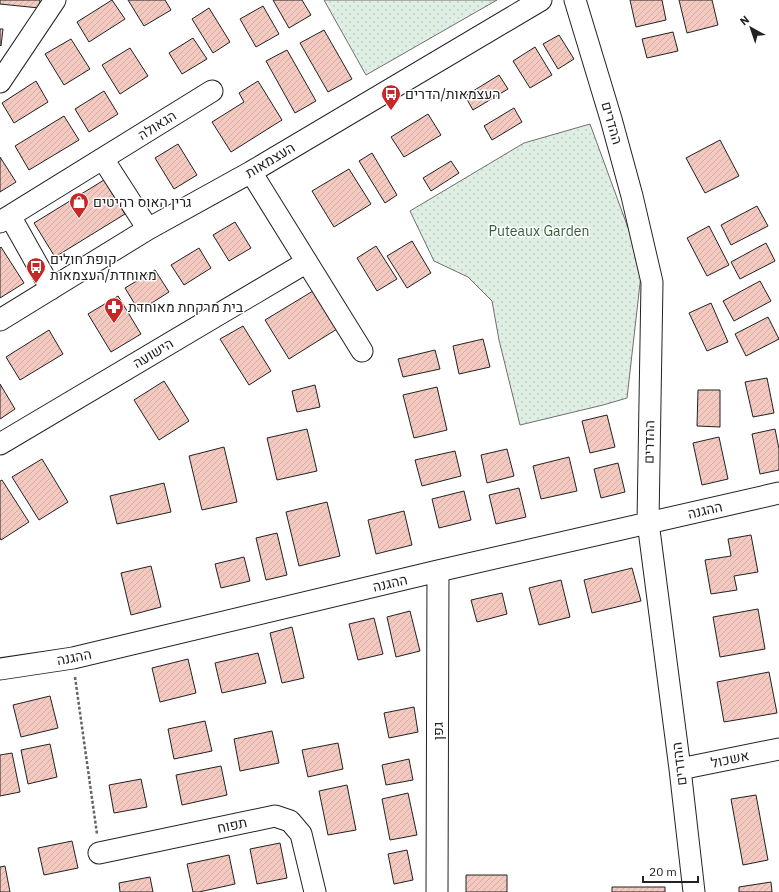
<svg xmlns="http://www.w3.org/2000/svg" width="779" height="892" font-family="'IBM Plex Sans',Heebo,sans-serif">
  <style>
    .grass { fill: url(#grass-dots); stroke: #6f6f6f }
    .building { fill: url(#building-hatch); stroke: #222 }
    .lines { fill: none; stroke-linecap: round; stroke-linejoin: round }
    .minor-casing { stroke: #222; stroke-width: 23 }
    .path { stroke: #646464; stroke-width: 2.5; stroke-dasharray: 3 2; stroke-linecap: butt }
    .minor { stroke: #fff; stroke-width: 21 }
    .labels { text-anchor: middle; dominant-baseline: central; stroke-width: 3; stroke-linejoin: round; paint-order: stroke }
    .poi-label { font-size: 14px; fill: #222; stroke: #fff; text-anchor: start }
    .street-label { font-size: 14px; fill: #222; stroke: #fff }
    .park-label { font-size: 14px; fill: #2f5e38; stroke: #fff }
  </style>
  <defs>
    <pattern id="grass-dots" width="8" height="8" patternUnits="userSpaceOnUse"><rect width="8" height="8" fill="#e0efe3"/><path d="M2 2h.1M6 6h.1" fill="none" stroke="#c0cdc2" stroke-width="1.8" stroke-linecap="round"/></pattern>
    <pattern id="building-hatch" width="6" height="6" patternUnits="userSpaceOnUse"><rect width="6" height="6" fill="#f3c9c0"/><path d="M-1 1l2-2M0 6l6-6M5 7l2-2" fill="none" stroke="#d0aca5"/></pattern>
  </defs>
  <rect width="100%" height="100%" fill="#fff"/>
  <path class="grass" d="M324,0H497L366,75Z
    M590,124L642,266L627,398L603,405L520,425L499,340L492,301L468,277L434,261L410,211L524,143Z"/>
  <path class="building" d="M0,0H40L39,8L0,4Z
    M112,0L125,19L89,42L77,22Z
    M128,0H165L171,10L144,26Z
    M273,0H302L311,15L289,28Z
    M630,0H662L666,20L636,27Z
    M679,0H712L718,25L687,33Z
    M263,6L279,34L256,47L240,19Z
    M209,8L230,42L213,53L192,19Z
    M0,29H3L1,46L0,45Z
    M324,30L352,79L328,92L300,43Z
    M673,32L678,51L647,58L642,39Z
    M559,35L574,59L558,69L543,44Z
    M193,38L207,59L182,74L169,53Z
    M71,39L90,69L64,85L45,54Z
    M535,47L552,75L530,88L513,61Z
    M130,48L148,76L120,94L102,65Z
    M287,50L316,101L295,113L266,61Z
    M499,75L508,89L473,110L465,96Z
    M36,81L48,102L14,123L2,103Z
    M258,81L282,120L231,152L212,122L244,102L239,93Z
    M104,91L118,114L89,132L75,109Z
    M514,108L522,122L492,140L484,126Z
    M428,114L441,135L404,157L391,137Z
    M64,116L79,140L29,170L15,146Z
    M720,140L739,176L705,193L686,158Z
    M178,144L197,175L174,189L155,158Z
    M372,153L397,195L385,203L359,161Z
    M0,157L16,182L0,192Z
    M451,161L459,173L431,191L423,178Z
    M349,169L371,204L334,227L312,191Z
    M104,180L125,214L55,257L34,223Z
    M757,206L768,226L731,245L721,225Z
    M235,222L251,248L229,261L213,235Z
    M709,226L729,265L707,276L687,238Z
    M412,241L431,273L407,288L387,256Z
    M766,243L775,261L740,279L731,262Z
    M376,246L397,279L377,291L357,258Z
    M1,247L24,283L0,298V248Z
    M199,248L211,268L184,285L171,265Z
    M155,270L169,292L139,311L125,288Z
    M760,281L771,301L734,321L723,301Z
    M313,291L337,329L289,359L265,320Z
    M118,296L141,334L111,352L88,314Z
    M711,303L728,342L707,351L689,313Z
    M768,317L779,339L746,356L735,334Z
    M243,326L271,371L249,385L220,339Z
    M49,330L63,354L20,380L6,357Z
    M483,339L490,367L459,374L453,346Z
    M435,350L440,369L403,377L398,359Z
    M767,378L774,413L753,417L745,382Z
    M164,381L189,421L159,440L134,400Z
    M0,384L15,409L0,419Z
    M315,385L320,407L297,412L292,391Z
    M437,387L447,430L414,438L403,395Z
    M698,390H720V427L697,426Z
    M607,415L615,447L590,453L582,421Z
    M307,429L317,471L277,480L267,438Z
    M775,429L779,449V470L760,474L752,434Z
    M719,437L728,479L702,485L693,443Z
    M224,447L237,502L202,510L189,456Z
    M507,449L514,476L487,483L481,455Z
    M455,451L461,476L422,486L415,460Z
    M569,457L577,491L541,499L533,466Z
    M42,459L68,502L39,520L12,477Z
    M618,463L625,492L601,498L594,469Z
    M2,480L29,522L1,540L0,538V481Z
    M164,483L171,512L117,524L110,496Z
    M519,488L526,517L496,524L489,495Z
    M464,491L471,520L439,528L432,499Z
    M327,502L340,556L299,566L286,512Z
    M404,511L412,545L376,554L368,520Z
    M277,533L287,575L266,580L256,538Z
    M751,535L758,572L734,576L737,590L711,594L705,560L731,556L728,539Z
    M244,557L250,581L221,588L215,564Z
    M151,566L161,607L131,615L121,573Z
    M632,568L641,601L592,613L584,580Z
    M561,580L570,617L539,625L529,588Z
    M502,593L507,614L477,622L471,600Z
    M758,609L765,649L720,657L713,617Z
    M410,611L420,651L396,657L387,617Z
    M374,618L383,654L358,660L349,624Z
    M292,627L304,678L282,683L270,633Z
    M258,653L266,683L222,693L215,663Z
    M188,659L196,693L160,702L152,668Z
    M769,672L777,713L724,722L717,682Z
    M50,696L58,728L21,737L13,705Z
    M414,707L418,732L389,738L384,713Z
    M205,721L212,751L174,759L168,729Z
    M272,731L279,763L240,771L234,739Z
    M338,743L343,769L308,777L302,750Z
    M50,744L57,777L28,784L21,750Z
    M12,753L20,792L0,796V755Z
    M409,759L413,780L386,785L382,765Z
    M221,766L227,795L182,805L176,775Z
    M141,779L147,807L114,813L109,785Z
    M347,785L356,830L328,835L319,791Z
    M408,793L417,835L390,840L382,799Z
    M756,795L768,860L743,865L731,799Z
    M72,841L78,868L44,875L38,848Z
    M280,843L287,878L257,884L250,849Z
    M407,850L413,880L394,884L388,854Z
    M229,855L235,884L199,892H193L187,864Z
    M5,866L10,892H0V867Z
    M466,875H507V892H466Z
    M150,877L153,892H120L119,883Z
    M771,882L772,892H739V887Z
    M612,887H665V892H612Z"/>
  <g class="lines">
    <defs>
      <path id="minor" d="M575,0L611,119L632,196L652,282L648,522L680,769L694,892
        M0,82L55,0
        M103,159L148,229
        M251,172L362,351
        M10,216L51,289
        M0,222L212,91
        M0,320L148,229L251,172L541,0
        M0,444L307,262
        M0,669L73,658L438,571L779,493
        M680,769L779,749
        M99,853L275,816L290,821L301,834L315,892
        M437,892L438,571"/>
    </defs>
    <use href="#minor" class="minor-casing"/>
    <path class="path" d="M75,677L97,834"/>
    <use href="#minor" class="minor"/>
  </g>
  <defs>
    <symbol id="bus-pin" viewBox="-11 -11 22 30"><path d="M0 17L-7.5 6A9.5 9.5 0 1 1 7.5 6Z" fill="#c62828" stroke="#fff"/><path d="M-5-6H5V4H4V6H2V4H-2V6H-4V4H-5ZM-3.5-4V0h7V-4ZM-3.5 1.2v1.5H-2V1.2ZM2 1.2v1.5H3.5V1.2Z" fill="#fff"/></symbol>
    <symbol id="shop-pin" viewBox="-11 -11 22 30"><path d="M0 17L-7.5 6A9.5 9.5 0 1 1 7.5 6Z" fill="#c62828" stroke="#fff"/><path d="M-5-2.5h2.3a2.7 3.5 0 0 1 5.4 0H5L5.5 6h-11ZM-1.5-2.5h3a1.5 2.3 0 0 0-3 0Z" fill="#fff"/></symbol>
    <symbol id="pharmacy-pin" viewBox="-11 -11 22 30"><path d="M0 17L-7.5 6A9.5 9.5 0 1 1 7.5 6Z" fill="#c62828" stroke="#fff"/><path d="M-2-6h4v4h4v4h-4v4h-4v-4h-4v-4h4Z" fill="#fff"/></symbol>
  </defs>
  <g fill-rule="evenodd">
    <use href="#bus-pin" x="380" y="83" width="22" height="30"/>
    <use href="#shop-pin" x="68" y="191" width="22" height="30"/>
    <use href="#bus-pin" x="25" y="256" width="22" height="30"/>
    <use href="#pharmacy-pin" x="103" y="296" width="22" height="30"/>
  </g>
  <g class="labels">
    <g class="poi-label">
      <text x="405" y="94">העצמאות/הדרים</text>
      <text x="93" y="202">גרין האוס רהיטים</text>
      <text x="50" y="259">קופת חולים<tspan x="50" dy="16">מאוחדת/העצמאות</tspan></text>
      <text x="128" y="307">בית מרקחת מאוחדת</text>
    </g>
    <g class="street-label">
      <text transform="translate(612 123) rotate(74)">ההדרים</text>
      <text transform="translate(157 125) rotate(-32)">הגאולה</text>
      <text transform="translate(270 160) rotate(-31)">העצמאות</text>
      <text transform="translate(153 353) rotate(-31)">הישועה</text>
      <text transform="translate(649 442) rotate(-89)">ההדרים</text>
      <text transform="translate(705 510) rotate(-13)">ההגנה</text>
      <text transform="translate(390 583) rotate(-13)">ההגנה</text>
      <text transform="translate(74 657) rotate(-11)">ההגנה</text>
      <text transform="translate(438 731) rotate(-90)">גפן</text>
      <text transform="translate(730 759) rotate(-12)">אשכול</text>
      <text transform="translate(679 764) rotate(-97)">ההדרים</text>
      <text transform="translate(232 825) rotate(-12)">תפוח</text>
    </g>
    <g class="park-label">
      <text x="539" y="231">Puteaux Garden</text>
    </g>
  </g>
  <g transform="translate(751 28) rotate(320)" stroke="#ffffff" stroke-width="3" paint-order="stroke">
  <path d="M0-3L7 15L0 10L-7 15Z" fill="#222222"/>
  <text y="-6" font-size="11" font-weight="bold" text-anchor="middle" fill="#222222">N</text>
  </g>
  <path d="M643 876v6h55v-6" fill="none" stroke="#222222" stroke-width="2"/>
  <text x="649" y="876" font-size="12" fill="#222222" stroke="#ffffff" stroke-width="3" paint-order="stroke">20 m</text>
</svg>
